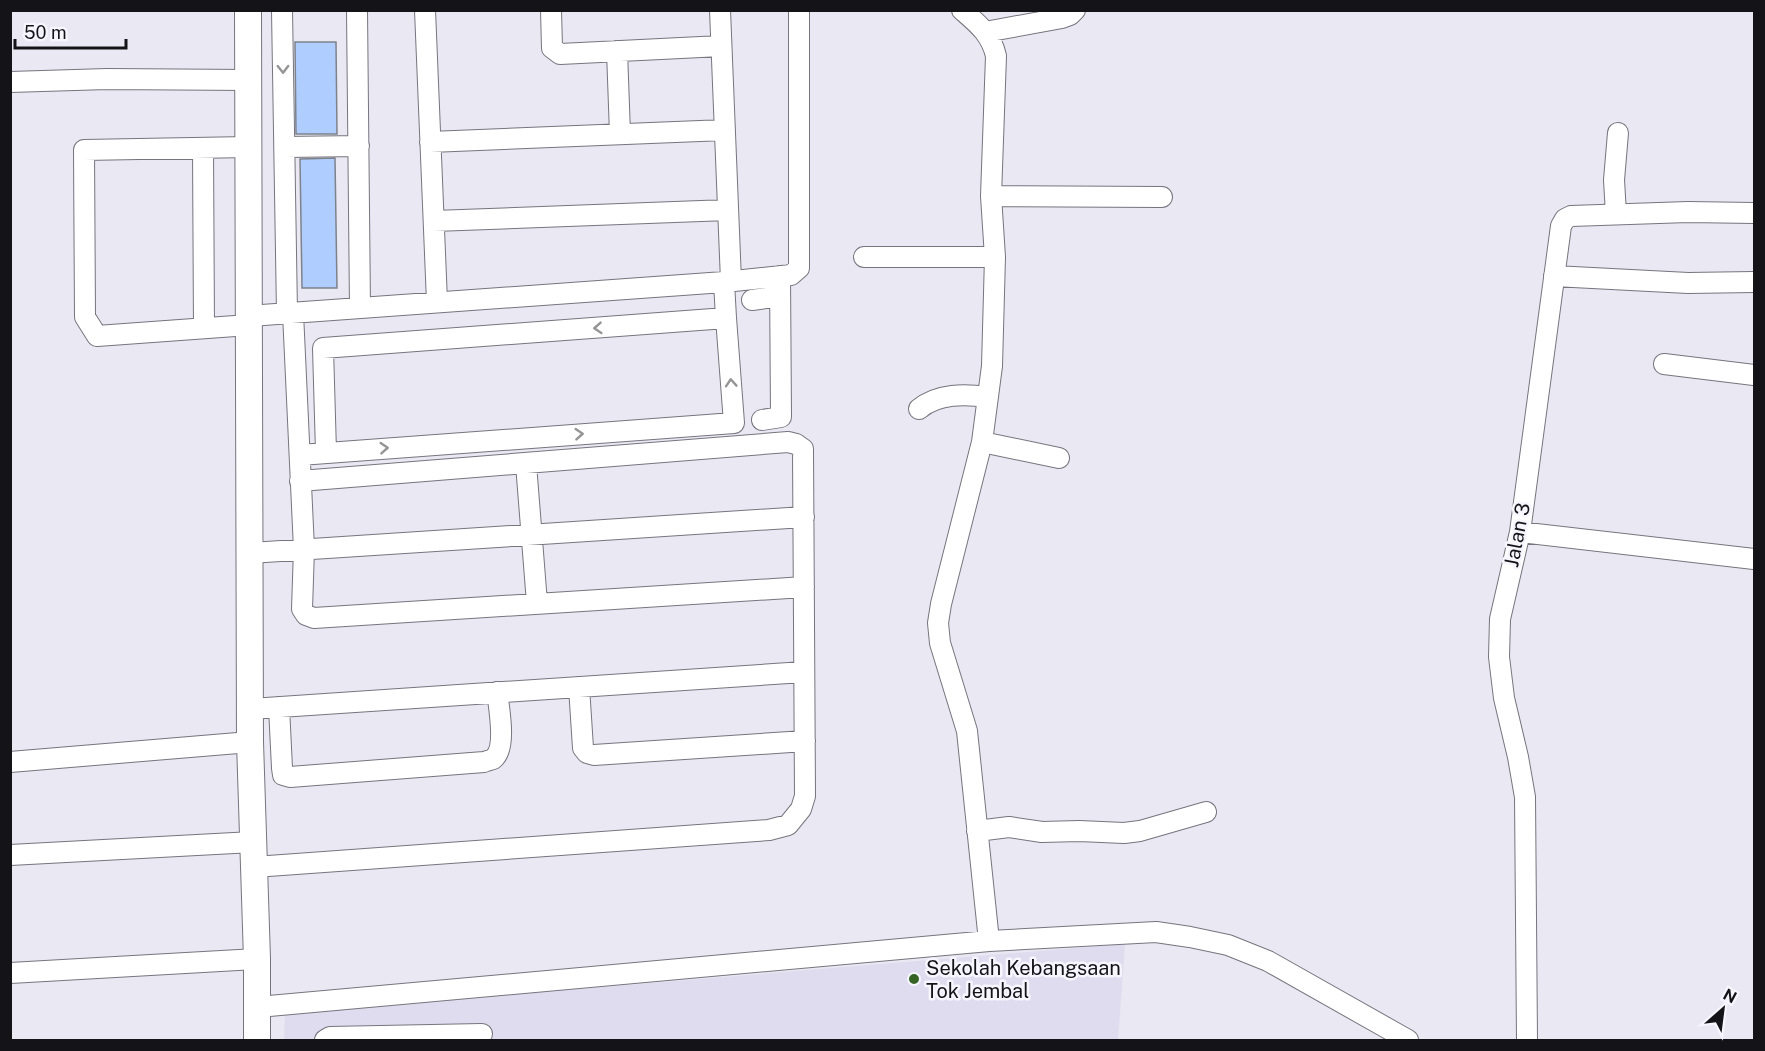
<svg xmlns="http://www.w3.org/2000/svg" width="1765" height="1051" font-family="'Public Sans',sans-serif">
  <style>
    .built { fill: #dedcee }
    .building { fill: #afcdfe; stroke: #7d828b; stroke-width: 1.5 }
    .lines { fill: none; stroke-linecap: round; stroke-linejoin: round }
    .minor-casing { stroke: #76757e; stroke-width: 22 }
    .major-casing { stroke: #76757e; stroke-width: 28 }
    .minor { stroke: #fff; stroke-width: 20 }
    .major { stroke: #fff; stroke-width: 26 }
    .oneway { stroke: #959597 }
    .poi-dot { fill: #356424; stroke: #f7f6ff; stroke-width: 2 }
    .labels { text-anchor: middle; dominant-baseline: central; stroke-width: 5; stroke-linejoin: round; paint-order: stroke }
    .street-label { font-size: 20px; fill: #141418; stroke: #f7f6ff }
    .poi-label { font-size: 20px; fill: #141418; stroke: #f7f6ff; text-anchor: start }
  </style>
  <rect width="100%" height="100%" fill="#e9e8f3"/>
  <path class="built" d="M1125,944L1118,1040H284L285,1013Z"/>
  <path class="building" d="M295,42H336L337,134H296Z
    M335,158L337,288H302L300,159Z"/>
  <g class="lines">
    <defs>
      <path id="minor" d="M282,10L287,313
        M357,10L360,308
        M425,10L437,302
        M551,10L552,48L560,54L721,46
        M720,10L731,281
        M962,10C978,24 991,34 996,56L991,196L995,257L992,366L982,442L941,604L938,623L940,643L967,731L989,941
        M985,32L1062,18L1070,15L1075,10
        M617,51L620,134
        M10,82L107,79L248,80
        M430,142L725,130
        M248,147L84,150L85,317L97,336L249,325
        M285,147L359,146
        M203,148L204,328
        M991,196L1162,197
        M1616,214L1614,180L1618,133
        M434,221L728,210
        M864,257H995
        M1554,276L1688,283L1754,282
        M724,282L726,318
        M752,300L780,296
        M293,313L304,549L302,609L306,615L314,618L804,587
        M249,316L724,282L791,275L799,268V10
        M1664,364L1754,375
        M919,409C938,393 965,394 988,397
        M762,420L781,417L780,276
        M982,442L1059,458
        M300,455L734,423L726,318L323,348L326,452
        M526,464L537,603
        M1520,532L1754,559
        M250,553L804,517
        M579,687L583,748L587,753L594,755L805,741
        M279,707L282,768L283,775L290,777L484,762C486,761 491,760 493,759C507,749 499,708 497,692
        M250,709L804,672
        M10,762L250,742
        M977,831L1009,827L1042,832L1079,831L1124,833L1140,831L1206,812
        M10,855L253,842
        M254,867L769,830L788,825L801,809L805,796L803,449L796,444L788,442L300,481
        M10,973L257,959
        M258,1007L989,941L1156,932L1190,937L1228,945L1268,961L1408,1040
        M325,1040L330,1037L482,1034
        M1527,1040L1525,797L1518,757L1504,698L1499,657L1500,619L1520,532L1561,226L1565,219L1571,216L1688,212L1754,213"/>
      <path id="major" d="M248,10L250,742L257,959V1040"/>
    </defs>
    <use href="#minor" class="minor-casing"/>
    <use href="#major" class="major-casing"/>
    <use href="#minor" class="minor"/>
    <use href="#major" class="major"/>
  </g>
  <defs><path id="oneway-chevron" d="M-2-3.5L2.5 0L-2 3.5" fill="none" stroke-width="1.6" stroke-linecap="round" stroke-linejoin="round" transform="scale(1.5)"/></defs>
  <g class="oneway">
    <use href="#oneway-chevron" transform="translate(283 69) rotate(89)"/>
    <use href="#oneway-chevron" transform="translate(598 328) rotate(176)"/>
    <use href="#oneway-chevron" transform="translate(731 383) rotate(-94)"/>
    <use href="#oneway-chevron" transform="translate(579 434) rotate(-4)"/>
    <use href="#oneway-chevron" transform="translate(384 448) rotate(-4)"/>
  </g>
  <circle class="poi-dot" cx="914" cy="979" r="6"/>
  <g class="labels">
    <g class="street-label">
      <text transform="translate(1517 535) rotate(-79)">Jalan 3</text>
    </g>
    <g class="poi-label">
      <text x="926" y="968">Sekolah Kebangsaan<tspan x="926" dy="23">Tok Jembal</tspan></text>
    </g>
  </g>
  <rect width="1765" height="1051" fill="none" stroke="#141418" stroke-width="24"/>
  <g transform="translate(1723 1009) rotate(28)" stroke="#f7f6ff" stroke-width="4.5" paint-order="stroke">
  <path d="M0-4.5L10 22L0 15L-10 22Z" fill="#141418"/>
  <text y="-9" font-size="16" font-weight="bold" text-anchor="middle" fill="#141418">N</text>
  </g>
  <path d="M15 39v9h111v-9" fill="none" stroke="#141418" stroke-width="3"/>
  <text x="24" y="39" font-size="18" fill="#141418" stroke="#f7f6ff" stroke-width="4.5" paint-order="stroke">50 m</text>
</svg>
